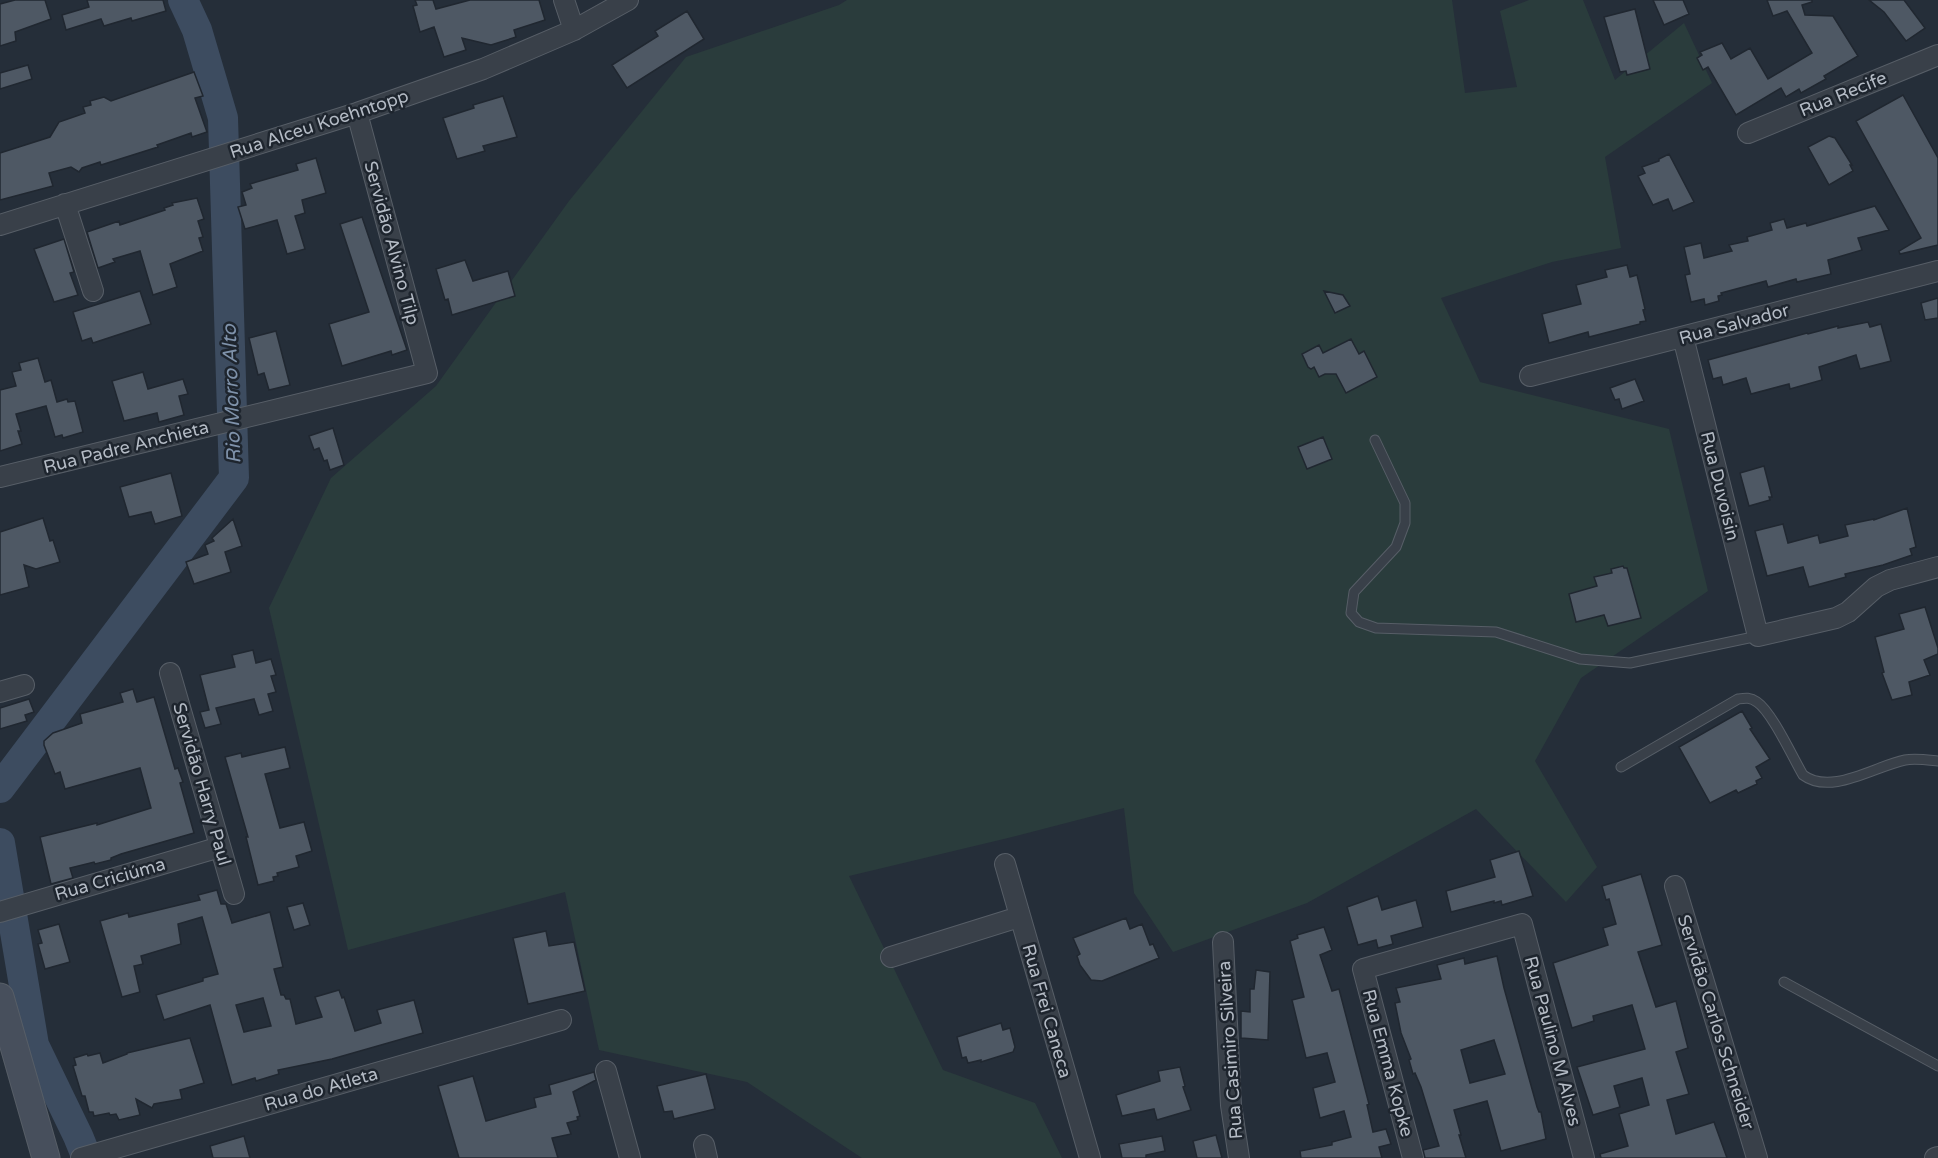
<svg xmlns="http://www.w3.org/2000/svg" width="1938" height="1158" font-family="'Varela Round',sans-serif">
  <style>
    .green { fill: #2a3c3c }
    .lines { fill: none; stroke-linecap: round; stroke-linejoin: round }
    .river { stroke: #3d4c60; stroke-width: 30 }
    .building { fill: #4e5864; stroke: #202730; stroke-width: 1.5; fill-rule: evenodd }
    .lane-casing { stroke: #575e67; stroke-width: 11 }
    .street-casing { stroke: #575e67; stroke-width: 22 }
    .secondary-casing { stroke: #575e67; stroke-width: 29 }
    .lane { stroke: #394049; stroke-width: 9 }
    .street { stroke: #394049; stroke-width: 20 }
    .secondary { stroke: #474f5c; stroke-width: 27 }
    .labels { text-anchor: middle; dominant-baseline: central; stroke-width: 5; stroke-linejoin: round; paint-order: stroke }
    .street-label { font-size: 18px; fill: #b4bbc5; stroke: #1e252e }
    .water-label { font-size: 20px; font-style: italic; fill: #7f92aa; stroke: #1e252e }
  </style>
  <rect width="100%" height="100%" fill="#252e39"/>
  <path class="green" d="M847,0H1452L1465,93L1517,87L1500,11L1529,0H1583L1615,80L1684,23L1712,83L1605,157L1621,248L1552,262L1441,298L1480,382L1669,429L1708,591L1581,678L1535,761L1597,867L1566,902L1476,809L1307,903L1173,952L1134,893L1124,808L1008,838L849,876L943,1070L1035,1103L1062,1158H862L747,1082L599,1050L565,892L348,950L269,608L331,478L436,386L569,201L686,57L839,5Z"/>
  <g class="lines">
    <path class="river" d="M0,788L234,478L223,118L197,30L183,0
      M0,843L34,1045L78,1136L87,1158"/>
  </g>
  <path class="building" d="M15,0H45L51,19L15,32L16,41L0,46V4Z
    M87,0H163L166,11L132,21L131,18L104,26L101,19L66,30L62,15L89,7Z
    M415,0H433L436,9L470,0H539L545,20L514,30L516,37L491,45L462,38L466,50L444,57L434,27L420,32L413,6L417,5Z
    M1653,0H1683L1689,14L1664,25Z
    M1767,0H1812V2L1802,5L1805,15L1833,16L1858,56L1824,76L1826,79L1801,93L1799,89L1786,97L1781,88L1736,115L1708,67L1703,70L1697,58L1702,55L1700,52L1722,43L1731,59L1750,48L1768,79L1812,53L1787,11L1773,16Z
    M1869,0H1904L1925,28L1906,41L1884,12Z
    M1635,9L1650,69L1627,75L1626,71L1620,72L1604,17Z
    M687,11L704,39L627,88L612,65L658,36L655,31Z
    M28,65L32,79L0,89V73Z
    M194,72L203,96L195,98L207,132L192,137L191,133L157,145L158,147L101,165L100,162L82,168L79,172L71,167L49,173L53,186L0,200V153L50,137L59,122L85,113L83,107L91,105L90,101L104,97L111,101Z
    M1903,95L1938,158V245L1900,254L1899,251L1921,238L1856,121Z
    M503,96L517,137L483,146L485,151L457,159L443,118L474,108L473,105Z
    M1829,136L1835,138L1852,165H1850L1853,171L1829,185L1808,147Z
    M1669,154L1694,202L1673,211L1668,199L1653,205L1638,176L1645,173L1642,167L1659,161V159Z
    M316,158L326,193L302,200L305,213L295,216L305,249L287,254L277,220L245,229L238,207L246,205L242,192L252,188L250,184L298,170L296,164Z
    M197,198L204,219L198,221L203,237L199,238L203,251L170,264L177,287L153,295L140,251L113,259L115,262L98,268L87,232L119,221L120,225L165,210L164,208L173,205L172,203Z
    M1875,206L1889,230L1858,238L1862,250L1828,260L1831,274L1797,282L1796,279L1768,287L1766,281L1721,293L1722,295L1718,296L1719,301L1705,305L1704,299L1691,302L1685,275L1690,274L1684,247L1701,243L1704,258L1732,251L1729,245L1748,241L1747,237L1772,230L1770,223L1784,219L1787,228L1806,223L1807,226Z
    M362,217L407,350L392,355L391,351L342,366L329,324L369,312L340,224Z
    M64,239L74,272L70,273L78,295L54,302L34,249Z
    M465,260L473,281L508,271L515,296L452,315L448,299L445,300L436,269Z
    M1627,265L1630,277L1637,275L1645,309L1643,310L1646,321L1640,322V324L1589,337L1588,332L1549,343L1542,314L1581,304L1576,285L1607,277L1605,270Z
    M140,291L151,324L93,343L91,338L82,341L73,312Z
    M1324,291L1343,295L1350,306L1335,313Z
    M1938,298V318L1925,320L1921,303Z
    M1868,322L1870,327L1881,324L1891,361L1860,369L1856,355L1819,367L1822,380L1790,389L1789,384L1751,394L1746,378L1723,385L1721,377L1713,379L1708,360L1807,333L1808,334L1838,326V328Z
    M276,331L290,385L269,390L264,373L258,375L249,338Z
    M1351,339L1359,354L1364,351L1377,377L1346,393L1336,374H1325L1319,377L1314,367L1311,369L1308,367L1302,354L1319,345L1323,353Z
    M38,358L45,382L51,380L57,402L67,399L68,402L75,401L83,432L63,438L62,435L55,437L46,406L16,414L21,431H18L22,444L0,451V390L16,386L12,372L21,370L19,363Z
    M143,372L148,389L183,379L188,394L179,396L184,415L159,422L157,413L124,421L112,381Z
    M1635,379L1644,401L1622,409L1619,399L1615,400L1610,388Z
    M333,428L344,465L330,470L327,460L324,461L319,448L314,450L309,436Z
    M1323,437L1332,459L1307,469L1298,447Z
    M1764,466L1772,497H1769L1770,500L1749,506L1740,473Z
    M171,473L182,516L155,524L151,512L129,517L120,487Z
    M1907,508L1916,547L1910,549L1912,555L1883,565L1845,574L1846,577L1809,587L1803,567L1767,576L1755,531L1783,524L1788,543L1818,535L1820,543L1848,536L1845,525L1874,519V520Z
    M43,518L50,541L53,540L60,562L36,569L24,565L29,587L0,595V532Z
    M233,519L242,546L225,552L231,572L194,584L186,562L208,554L205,545L214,541L212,538Z
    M1623,566L1624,568H1627L1641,618L1608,626L1604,615L1576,622L1569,594L1597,586L1594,577L1612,573L1611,569Z
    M1925,607L1938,648V654L1924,660L1930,675L1909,682L1912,695L1892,700L1882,673L1884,672L1875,637L1904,629L1899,614Z
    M253,650L256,663L271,659L276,675L271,676L276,692L268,694L273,711L259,715L254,699L216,708L221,724L205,728L200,712L209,710L200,675L235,667L232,655Z
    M133,689L137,702L154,697L175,769L178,768L183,782L180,783L194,833L121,854L111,858V860L95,864L94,862L70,868L73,878L51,884L40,837L97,823V825L151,808L140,768L65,789L60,772L55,774L44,745V741L53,733L82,723L80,714L123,702L120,693Z
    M29,699L34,712L25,715L27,721L0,729V708Z
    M1742,711L1752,728L1750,729L1770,759L1756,767L1762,778L1756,781L1757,784L1738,793L1736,790L1710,803L1679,747Z
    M285,747L290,768L265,774L280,828L304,822L312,851L296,856L299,867L277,873L278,876L273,877L274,881L258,885L246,837H248L225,757L241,753L242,757Z
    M1519,851L1533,896L1502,905L1501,901L1494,903V901L1451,912L1446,891L1495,877L1490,860Z
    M1641,874L1662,945L1638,952L1656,1007L1676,1001L1688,1048L1676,1052L1689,1094L1667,1100L1676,1134L1714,1122L1727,1158H1601L1600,1154L1628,1146L1619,1114L1649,1105L1642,1078L1614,1086L1620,1107L1593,1115L1577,1067L1645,1049L1632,1005L1593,1016L1594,1021L1572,1028L1553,963L1608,945L1603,928L1616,924L1609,899L1606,900L1602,886Z
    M217,890L221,904H226L232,923L270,912L283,967L274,969L281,995H284L286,999H290L296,1024L322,1017L315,997L339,990L342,998L344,997L355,1031L381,1023L377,1010L414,1000L423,1033L332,1059L278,1070L279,1074L256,1081L255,1078L232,1085L210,1005L164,1020L156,995L203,981V978L218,974L202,917L178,924L181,944L141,956L143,964L134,966L140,992L122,997L100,921L128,913L129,917L200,900L198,895ZM263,998L271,1026L244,1032L236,1005Z
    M1378,896L1382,910L1416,900L1423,927L1391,936L1393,944L1378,948L1376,940L1358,945L1347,907Z
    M303,903L310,925L294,930L287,907Z
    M1126,918L1130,929L1142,924L1150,945L1153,944L1159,958L1102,981L1091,980L1080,965L1077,956L1080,954L1073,938Z
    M59,924L70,962L45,969L38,944L42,943L38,930Z
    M1324,927L1332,950L1320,955L1332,991L1339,989L1369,1104L1367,1105L1373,1132L1386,1129L1391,1144L1379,1147L1382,1158H1301L1300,1151L1332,1145V1142L1351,1137L1344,1111L1320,1118L1313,1088L1335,1082L1327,1053L1306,1058L1292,1000L1304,997L1290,941L1298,938L1297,935Z
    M546,931L549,946L574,942L585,991L528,1004L513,938Z
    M1497,956L1504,988L1537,1107L1539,1112H1541L1546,1139L1501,1151L1487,1101L1454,1110L1461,1135H1459L1466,1158H1425L1423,1150L1439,1146L1421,1087L1415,1073L1413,1074L1409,1060L1411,1059L1401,1033L1395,1003L1400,1002L1396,988L1441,979L1437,965L1464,958L1465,964ZM1494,1040L1505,1074L1470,1083L1461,1050Z
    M1256,970L1270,972L1268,1040L1241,1038V1011L1250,1012V989H1254Z
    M1001,1023L1003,1030L1010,1028L1015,1047L1013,1052L981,1062V1060L968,1063L966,1057L962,1058L957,1037Z
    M190,1038L204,1083L180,1090L182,1099L154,1104L152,1108L136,1099L140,1115L119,1120L116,1114L110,1115L109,1113L94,1116L93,1112H89L85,1096H82L73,1066L76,1065L74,1058L87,1054L88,1056L100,1053L103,1063L127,1054V1053Z
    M1180,1067L1185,1086L1183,1087L1191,1110L1157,1120L1154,1109L1122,1116L1116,1095L1160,1081L1158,1071Z
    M594,1072L596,1080L573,1092L580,1116L577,1117L578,1120L567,1123L571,1134L552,1138L558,1158H459L438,1086L473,1076L486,1121L536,1107L534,1098L551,1094L549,1085Z
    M706,1074L715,1109L674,1119L672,1111L664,1112L657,1086Z
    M1216,1135L1222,1158H1197L1193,1141Z
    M244,1136L250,1158H213L210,1146Z
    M1162,1136L1165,1151L1146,1155V1158H1122L1119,1144Z"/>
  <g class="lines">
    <defs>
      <path id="lane" d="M1375,440L1405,503V523L1396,547L1354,592L1351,613L1359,622L1376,628L1496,632L1580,659L1630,663L1758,636
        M1621,767L1738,699C1745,698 1750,697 1757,702C1772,712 1793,758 1803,775C1831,796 1875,766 1905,760C1915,758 1928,760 1938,761
        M1784,982L1938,1066"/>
      <path id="street" d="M564,0L574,30
        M1748,133L1938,55
        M65,204L93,291
        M0,225L357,113L483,69L574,30L628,0
        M1683,337L1758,636L1836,618L1848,612L1876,587L1890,580L1938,567
        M1530,376L1938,271
        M0,477L427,373L357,113
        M170,673L234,894
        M0,692L24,685
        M1005,864L1090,1158
        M1675,886L1757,1158
        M0,912L220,847
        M1223,942L1231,1105L1239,1158
        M891,957L1019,917
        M606,1071L630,1158
        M704,1145L707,1158
        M81,1158L561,1020
        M1413,1158L1363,969L1522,924L1584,1158
        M1935,1158L1938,1157"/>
      <path id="secondary" d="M0,997L46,1158"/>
    </defs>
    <use href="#lane" class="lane-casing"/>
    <use href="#street" class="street-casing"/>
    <use href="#secondary" class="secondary-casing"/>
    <use href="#lane" class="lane"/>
    <use href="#street" class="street"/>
    <use href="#secondary" class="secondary"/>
  </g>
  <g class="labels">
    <g class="street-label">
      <text transform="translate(1843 94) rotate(-22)">Rua Recife</text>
      <text transform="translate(319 124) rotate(-18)">Rua Alceu Koehntopp</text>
      <text transform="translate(392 243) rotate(75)">Servidão Alvino Tilp</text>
      <text transform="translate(1734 324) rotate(-15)">Rua Salvador</text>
      <text transform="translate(126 447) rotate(-14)">Rua Padre Anchieta</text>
      <text transform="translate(1720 486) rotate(76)">Rua Duvoisin</text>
      <text transform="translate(202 784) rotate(74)">Servidão Harry Paul</text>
      <text transform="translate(110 879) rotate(-16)">Rua Criciúma</text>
      <text transform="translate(1047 1011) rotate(74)">Rua Frei Caneca</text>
      <text transform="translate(1716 1022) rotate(73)">Servidão Carlos Schneider</text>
      <text transform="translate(1553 1041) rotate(75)">Rua Paulino M Alves</text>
      <text transform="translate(1230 1050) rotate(-94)">Rua Casimiro Silveira</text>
      <text transform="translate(1388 1063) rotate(75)">Rua Emma Kopke</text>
      <text transform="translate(321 1089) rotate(-16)">Rua do Atleta</text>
    </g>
    <g class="water-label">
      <text transform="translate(232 394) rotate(-92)">Rio Morro Alto</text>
    </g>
  </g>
</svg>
